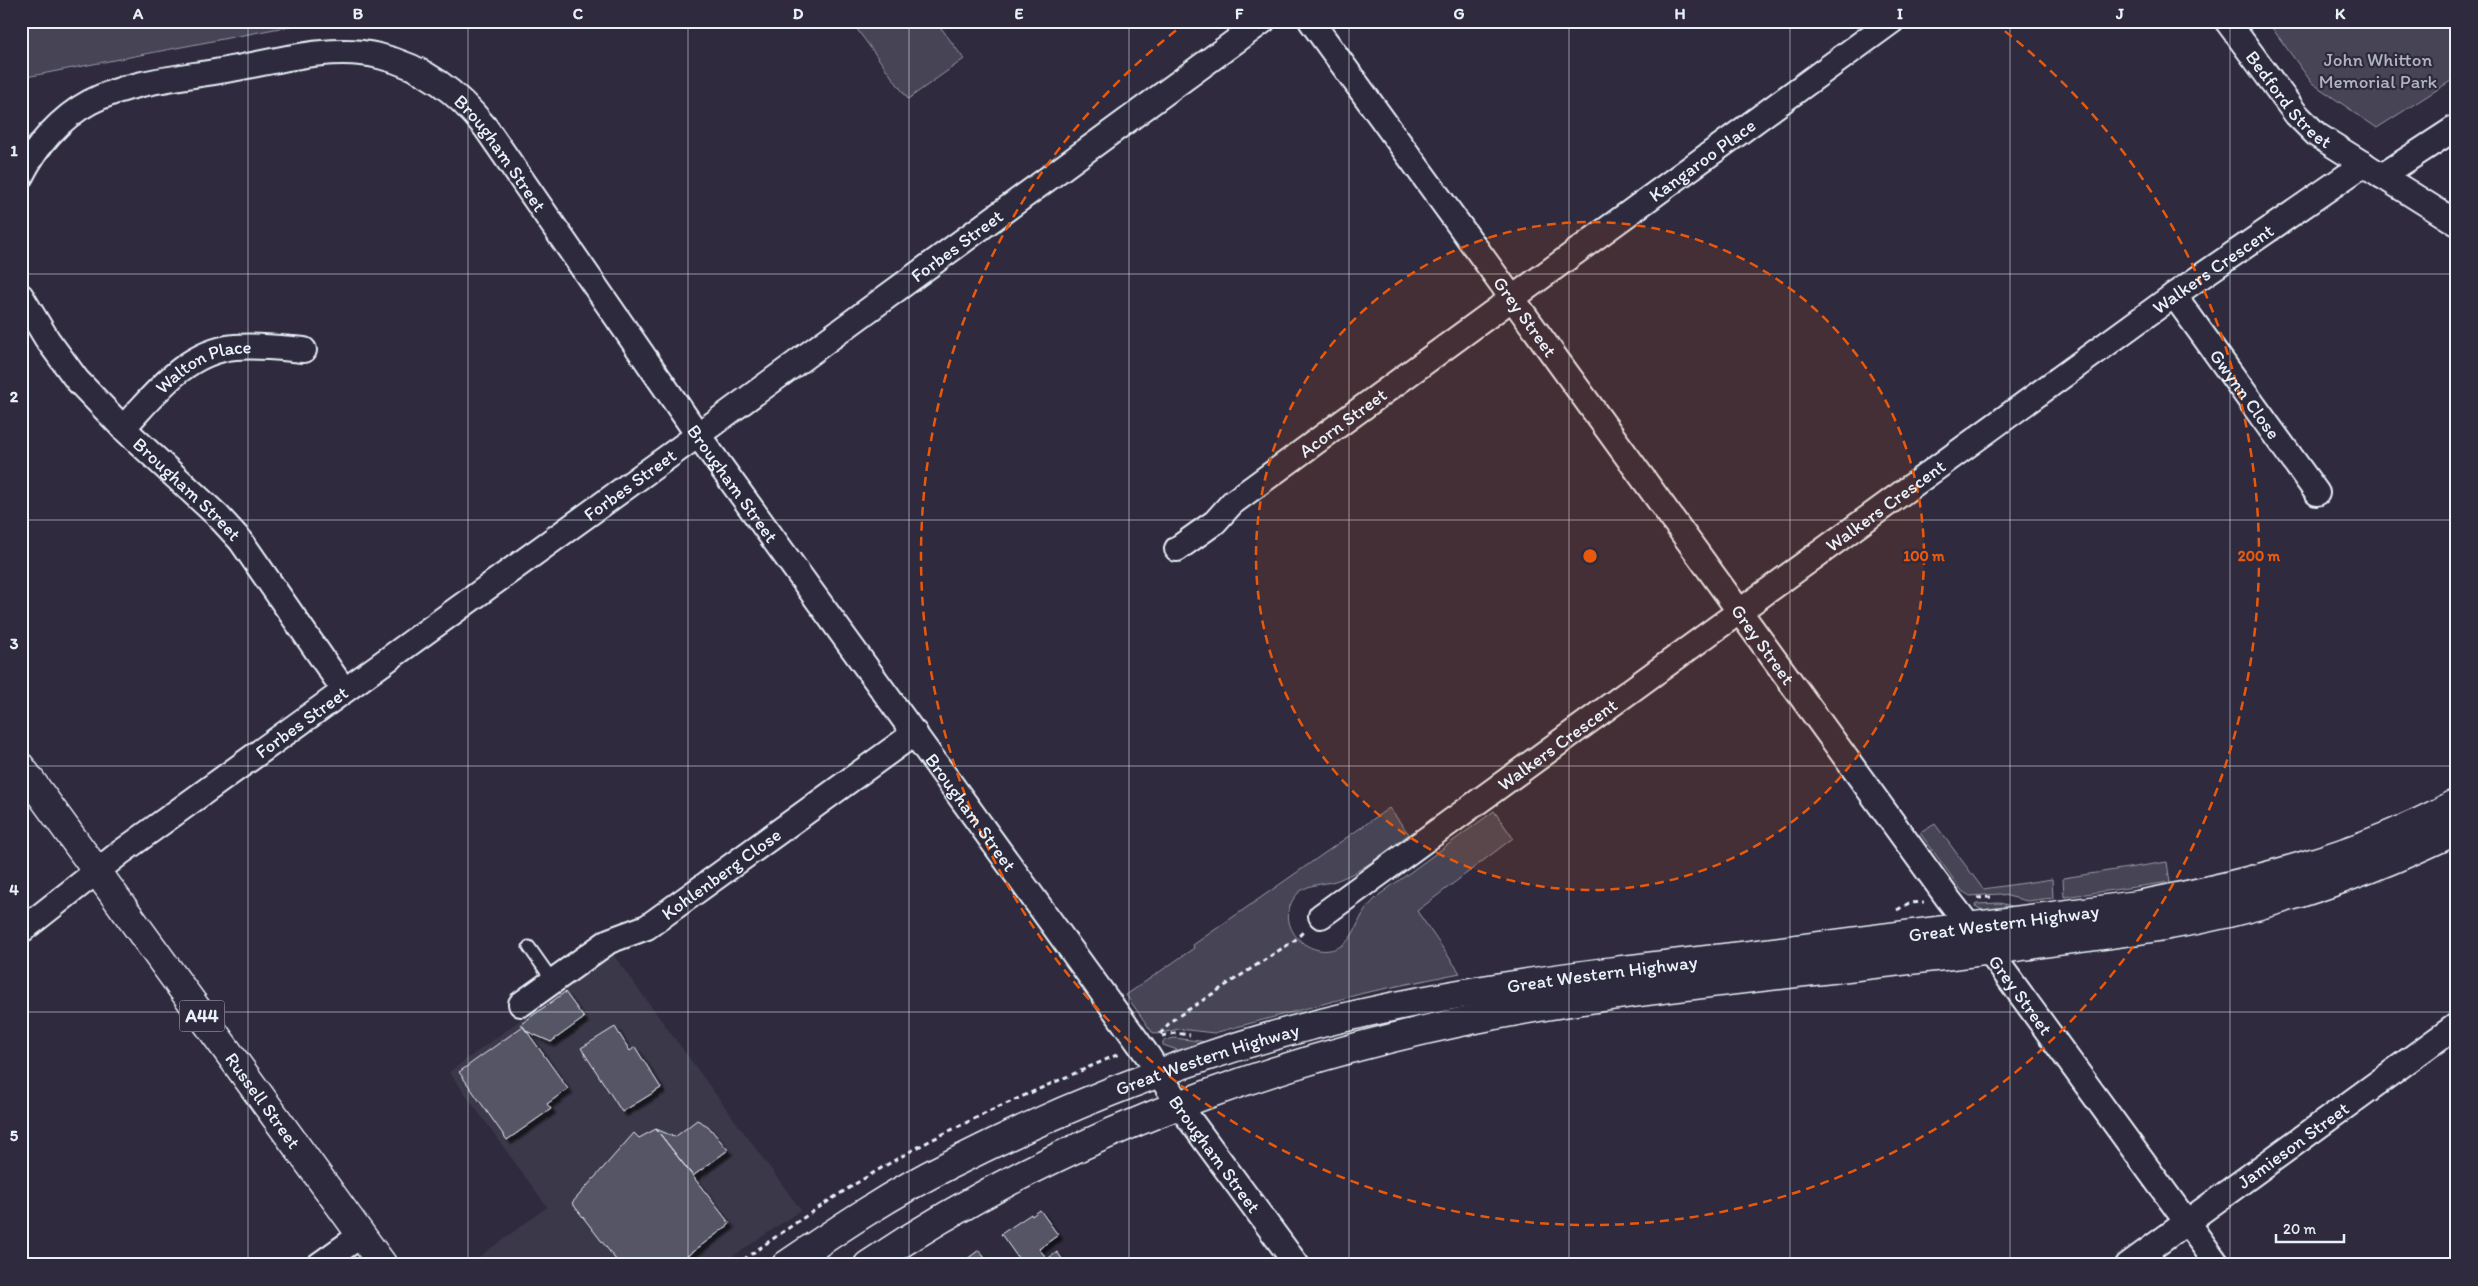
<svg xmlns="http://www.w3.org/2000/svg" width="2478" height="1286" font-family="Itim,sans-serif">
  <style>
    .built { fill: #3b3749 }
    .green { fill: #464455; stroke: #979aa6 }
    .building { fill: #575565; stroke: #e8f1f8; filter: url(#shadow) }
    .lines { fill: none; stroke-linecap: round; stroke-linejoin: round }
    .service-casing { stroke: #e8f1f8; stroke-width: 15 }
    .minor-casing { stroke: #e8f1f8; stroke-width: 28 }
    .secondary-casing { stroke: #e8f1f8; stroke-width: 31 }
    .trunk-casing { stroke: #e8f1f8; stroke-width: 31 }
    .path { stroke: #e8f1f8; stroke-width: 3; stroke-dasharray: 5 4; stroke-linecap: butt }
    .service { stroke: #2f2a3d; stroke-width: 11 }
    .minor { stroke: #2f2a3d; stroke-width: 24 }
    .secondary { stroke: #2f2a3d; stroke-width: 28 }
    .trunk { stroke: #2f2a3d; stroke-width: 28 }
    .grid { fill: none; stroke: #e8f1f8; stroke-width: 1; stroke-opacity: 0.55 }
    .ring { fill: none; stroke: #e8590c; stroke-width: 2.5; stroke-dasharray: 9 6 }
    .labels { text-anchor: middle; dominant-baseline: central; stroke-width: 4.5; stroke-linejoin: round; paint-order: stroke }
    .shield { fill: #2f2a3d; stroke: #b0b5c0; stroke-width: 1 }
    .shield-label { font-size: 18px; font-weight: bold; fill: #e8f1f8 }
    .park-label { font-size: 19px; fill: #afb4bf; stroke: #2f2a3d }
    .street-label { font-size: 19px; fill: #e8f1f8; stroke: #2f2a3d }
    .centre { fill: #e8590c; stroke: #2f2a3d; stroke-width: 2.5 }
    .ring-label { font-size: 15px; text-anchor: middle; font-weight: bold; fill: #e8590c; stroke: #2f2a3d; stroke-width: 4.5; stroke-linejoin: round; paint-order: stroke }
    .neatline { fill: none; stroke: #e8f1f8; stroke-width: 2 }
    .grid-label { font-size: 16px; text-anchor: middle; font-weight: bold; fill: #e8f1f8 }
  </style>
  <defs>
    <filter id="shadow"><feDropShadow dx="4.5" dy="4.5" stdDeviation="1" flood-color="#0009"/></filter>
  </defs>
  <rect width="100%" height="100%" fill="#2f2a3d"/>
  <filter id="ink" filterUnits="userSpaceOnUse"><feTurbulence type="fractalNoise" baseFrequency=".02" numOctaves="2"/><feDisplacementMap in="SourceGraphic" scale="10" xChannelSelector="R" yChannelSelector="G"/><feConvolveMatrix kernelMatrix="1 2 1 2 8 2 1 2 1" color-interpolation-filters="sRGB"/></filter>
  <g filter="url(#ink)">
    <path class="built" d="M612,953L801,1210L721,1265H468L547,1207L449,1072Z"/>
    <path class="green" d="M21,21H316L21,78Z
      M851,21H936L964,59L908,99Z
      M2267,21H2443L2457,40V77L2377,128L2312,83Z
      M1389,808L1409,834C1386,851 1365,870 1338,880C1322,886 1305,882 1294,898C1274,928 1312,963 1341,946C1355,938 1357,921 1366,909C1370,904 1375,899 1379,895L1494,811L1513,838L1417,911L1460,973L1364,993L1214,1033L1179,1029L1157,1034L1152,1032L1126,995L1194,948L1193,945Z
      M1935,824L1983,889L2052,879L2053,898L2027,901L2000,894L1970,896L1962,891L1920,833Z
      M2167,862L2170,882L2064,897L2063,878Z
      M2000,903L2019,908L1986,912L1975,906L1976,904Z
      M1174,1038L1216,1043L1183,1052L1163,1045V1041Z"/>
    <path class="building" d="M565,992L584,1018L551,1042L526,1031L521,1024Z
      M523,1026L568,1089L547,1104L551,1109L507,1140L459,1072Z
      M615,1027L630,1051L635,1047L661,1088L622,1112L581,1048Z
      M697,1120L708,1126L728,1150L693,1176L656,1129L675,1137Z
      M656,1129L730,1224L675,1265H620L572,1203L634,1133L639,1138Z
      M1040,1210L1058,1235L1039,1249L1045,1256L1033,1265H1023L1001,1234L1031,1214L1032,1216Z
      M979,1250L990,1265H959Z
      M1057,1252L1067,1265H1039Z"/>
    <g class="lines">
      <defs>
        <path id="service" d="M529,947L553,981"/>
        <g id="minor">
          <path id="s1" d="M1311,21L1949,900L2000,966L2218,1265"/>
          <path id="s2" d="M2227,21L2296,114L2317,135L2457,223"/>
          <path id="s3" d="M21,176C36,146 60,118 90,102C131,81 181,78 226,70C274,62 330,44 379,56C425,67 457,92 486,128L698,435L1148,1056L1179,1105L1297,1265"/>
          <path d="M2382,176L2457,127"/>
          <path id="s4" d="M2174,295L2317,493"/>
          <path id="s5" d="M21,296L47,339L77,380L123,428L218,516L241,541L344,690"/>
          <path id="s6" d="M123,428C156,393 185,352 235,347C258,345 281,348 304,350"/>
          <path id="s7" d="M1177,549L1215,522L1232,503L1892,21"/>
          <path id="s8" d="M1321,916L2174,295L2364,164"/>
          <path id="s9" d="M21,931L120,853L698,435L1263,21"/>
          <path id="s10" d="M521,1004L609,941L647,927L915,733"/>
          <path d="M319,1265L361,1235"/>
          <path id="s11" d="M2128,1265L2457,1025"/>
        </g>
        <g id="secondary">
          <path id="s12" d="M786,1265C839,1229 892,1193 949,1165C1032,1123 1118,1086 1205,1057C1381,997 1566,976 1750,955C1879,939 2008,922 2138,905C2247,884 2358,857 2457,803"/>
          <path d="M868,1265C1081,1122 1330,1038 1583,1000C1729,978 1877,966 2023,946C2070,939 2117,934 2164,926C2265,909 2365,875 2457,830"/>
        </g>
        <g id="trunk">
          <path id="s13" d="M21,767L383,1265"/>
        </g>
      </defs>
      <use href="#service" class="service-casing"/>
      <use href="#minor" class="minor-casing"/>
      <use href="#secondary" class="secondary-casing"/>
      <use href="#trunk" class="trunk-casing"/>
      <path class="path" d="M1977,898L1991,897
        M1897,910L1909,903L1924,902
        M1160,1034L1171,1021L1295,940L1305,930
        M1162,1036L1175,1033L1190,1035
        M736,1265C796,1222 857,1180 922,1145C986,1111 1053,1083 1119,1054"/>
      <use href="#service" class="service"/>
      <use href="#minor" class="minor"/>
      <use href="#secondary" class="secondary"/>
      <use href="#trunk" class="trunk"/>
    </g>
  </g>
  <path class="grid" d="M248,21V1265M468,21V1265M688,21V1265M909,21V1265M1129,21V1265M1349,21V1265M1569,21V1265M1790,21V1265M2010,21V1265M2230,21V1265M21,274H2457M21,520H2457M21,766H2457M21,1012H2457"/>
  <circle cx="1590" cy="556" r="334" fill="#e8590c" fill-opacity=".12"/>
  <g class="ring">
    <circle cx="1590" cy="556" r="334"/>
    <path d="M1993 22A669 669 0 1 1 1187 22"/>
  </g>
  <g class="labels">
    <rect class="shield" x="179.5" y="1000.5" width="45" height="31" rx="4"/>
    <g class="shield-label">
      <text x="202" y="1016">A44</text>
    </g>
    <g class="park-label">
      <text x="2378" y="59">John Whitton<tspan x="2378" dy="22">Memorial Park</tspan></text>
    </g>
    <g class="street-label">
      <text stroke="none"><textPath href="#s2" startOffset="100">Bedford Street</textPath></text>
      <text stroke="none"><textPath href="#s3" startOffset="558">Brougham Street</textPath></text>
      <text stroke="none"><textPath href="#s7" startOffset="654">Kangaroo Place</textPath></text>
      <text stroke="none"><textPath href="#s9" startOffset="1160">Forbes Street</textPath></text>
      <text stroke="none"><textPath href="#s8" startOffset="1102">Walkers Crescent</textPath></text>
      <text stroke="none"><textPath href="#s1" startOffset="365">Grey Street</textPath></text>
      <text stroke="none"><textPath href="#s6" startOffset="105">Walton Place</textPath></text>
      <text stroke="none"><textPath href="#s4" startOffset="122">Gwynn Close</textPath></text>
      <text stroke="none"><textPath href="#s7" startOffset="209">Acorn Street</textPath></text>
      <text stroke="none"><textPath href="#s9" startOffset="755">Forbes Street</textPath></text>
      <text stroke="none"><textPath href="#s3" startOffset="962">Brougham Street</textPath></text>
      <text stroke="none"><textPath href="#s5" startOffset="256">Brougham Street</textPath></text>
      <text stroke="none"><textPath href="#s8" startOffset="698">Walkers Crescent</textPath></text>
      <text stroke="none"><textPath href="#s1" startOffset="770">Grey Street</textPath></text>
      <text stroke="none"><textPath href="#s9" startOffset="350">Forbes Street</textPath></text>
      <text stroke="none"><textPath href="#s8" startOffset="292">Walkers Crescent</textPath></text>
      <text stroke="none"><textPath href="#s3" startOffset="1368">Brougham Street</textPath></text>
      <text stroke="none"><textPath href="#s10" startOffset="240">Kohlenberg Close</textPath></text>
      <text stroke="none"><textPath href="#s12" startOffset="1281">Great Western Highway</textPath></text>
      <text stroke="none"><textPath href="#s12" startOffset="876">Great Western Highway</textPath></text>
      <text stroke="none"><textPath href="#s1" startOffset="1205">Grey Street</textPath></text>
      <text stroke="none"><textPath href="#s12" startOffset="471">Great Western Highway</textPath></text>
      <text stroke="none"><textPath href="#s13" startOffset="412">Russell Street</textPath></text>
      <text stroke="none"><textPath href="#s11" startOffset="204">Jamieson Street</textPath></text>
      <text stroke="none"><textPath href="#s3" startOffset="1788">Brougham Street</textPath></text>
    </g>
  </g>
  <circle cx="1590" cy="556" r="8" class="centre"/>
  <g class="ring-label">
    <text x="1924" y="561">100 m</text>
    <text x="2259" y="561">200 m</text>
  </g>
  <rect width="2478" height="1286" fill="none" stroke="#2f2a3d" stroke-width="55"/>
  <path d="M2276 1234v8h68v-8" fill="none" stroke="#e8f1f8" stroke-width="2.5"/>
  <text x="2283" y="1234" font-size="15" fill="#e8f1f8" stroke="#2f2a3d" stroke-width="4" paint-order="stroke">20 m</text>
  <rect x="28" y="28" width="2422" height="1230" class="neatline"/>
  <g class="grid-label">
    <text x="138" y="19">A</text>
    <text x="358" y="19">B</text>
    <text x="578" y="19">C</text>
    <text x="798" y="19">D</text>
    <text x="1019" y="19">E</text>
    <text x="1239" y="19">F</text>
    <text x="1459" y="19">G</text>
    <text x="1680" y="19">H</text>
    <text x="1900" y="19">I</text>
    <text x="2120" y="19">J</text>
    <text x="2340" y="19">K</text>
    <text x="14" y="156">1</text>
    <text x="14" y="402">2</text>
    <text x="14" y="649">3</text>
    <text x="14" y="895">4</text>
    <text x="14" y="1141">5</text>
  </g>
</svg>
